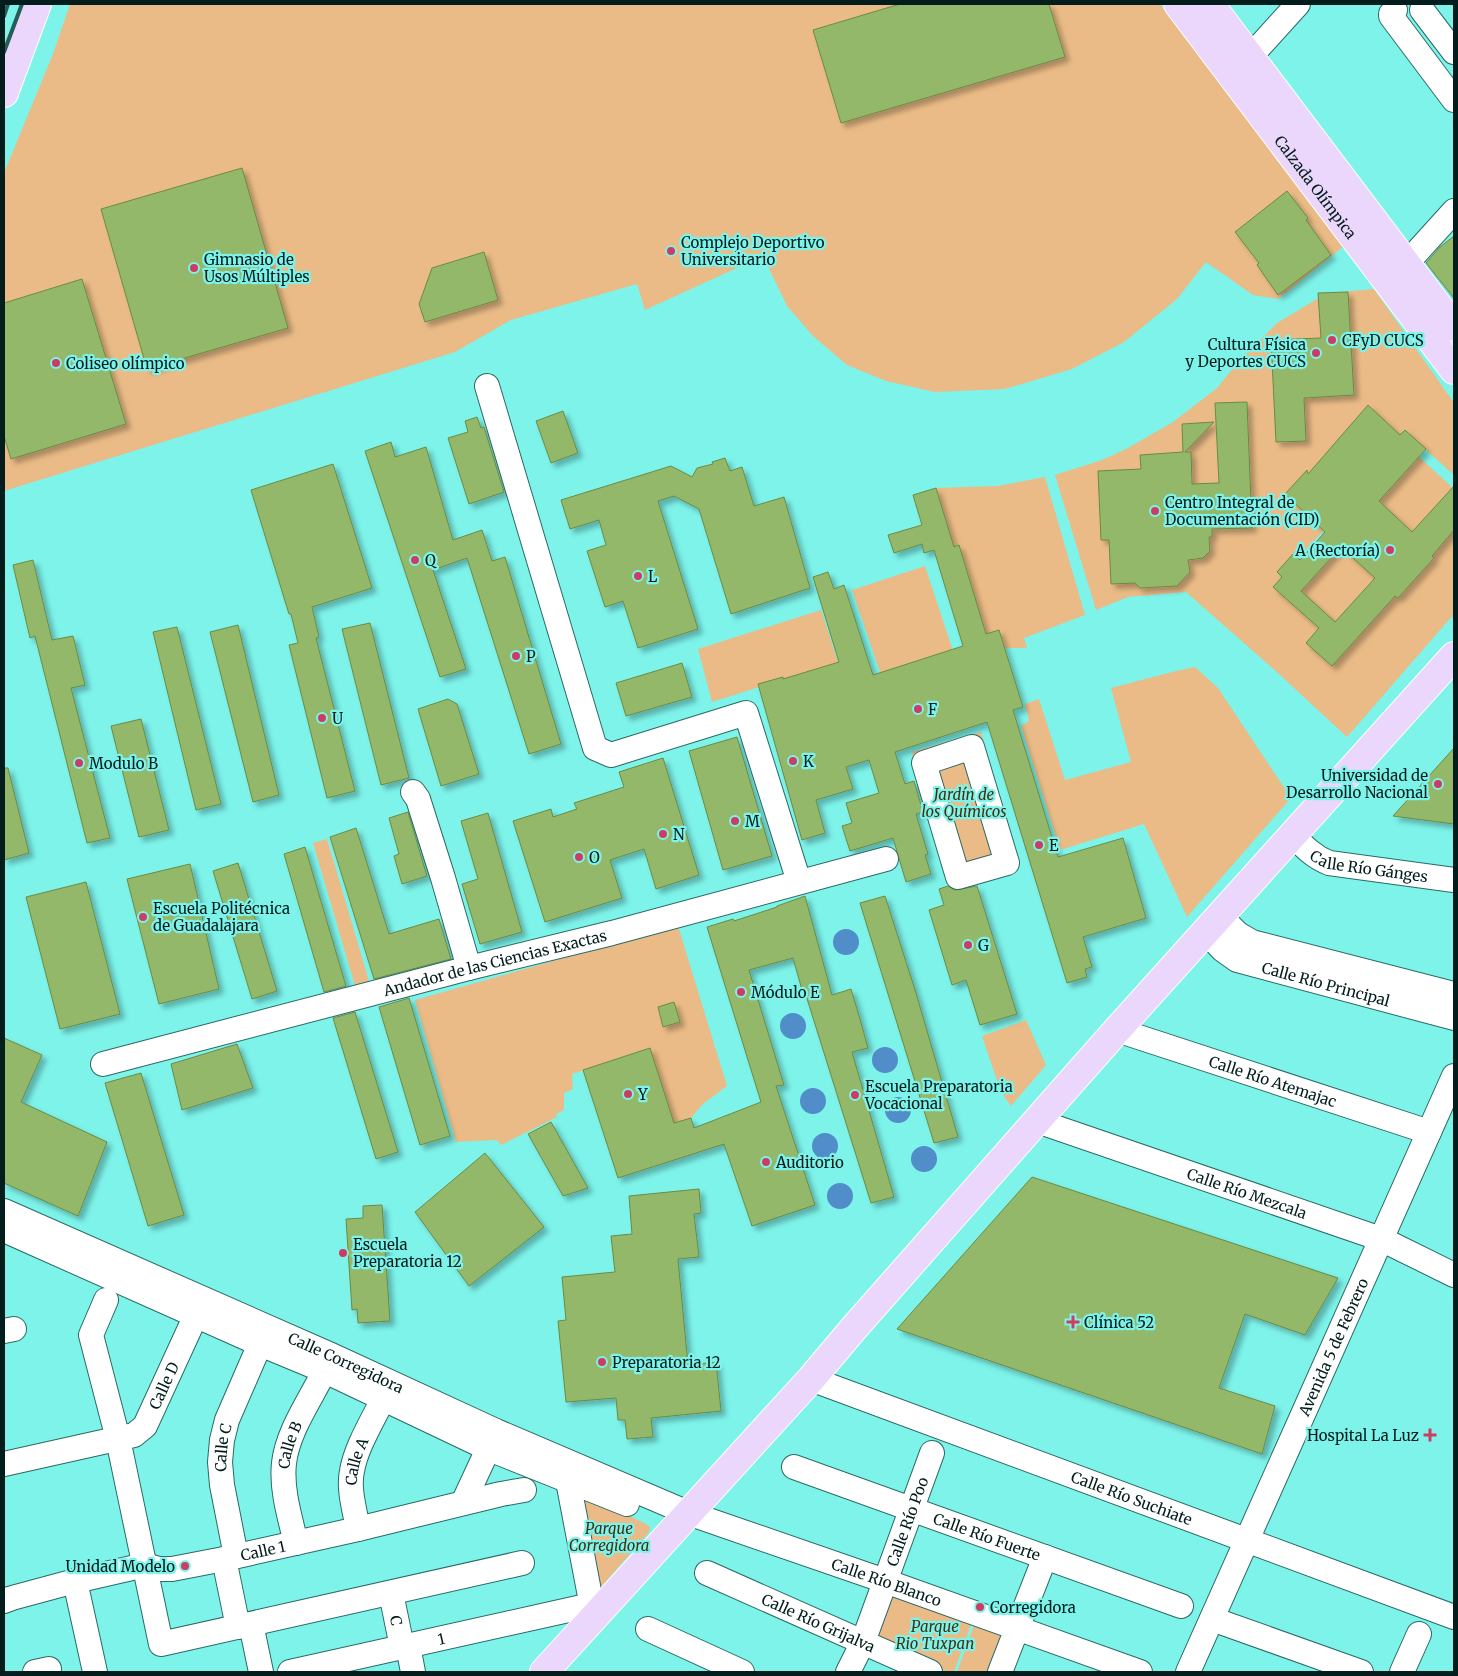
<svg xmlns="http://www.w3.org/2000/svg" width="1458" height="1676" font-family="Merriweather,serif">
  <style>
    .green { fill: #eabb86 }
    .water { fill: #508dc9 }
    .building { fill: #94b86b; stroke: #6a8b42; fill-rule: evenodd; filter: url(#shadow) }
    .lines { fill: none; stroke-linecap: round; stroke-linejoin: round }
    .minor-casing { stroke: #2b6a66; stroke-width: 26 }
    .major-casing { stroke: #fff; stroke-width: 30 }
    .minor { stroke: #fff; stroke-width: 24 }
    .major { stroke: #ebd7fc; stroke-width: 28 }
    .rail { stroke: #275d59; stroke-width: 4 }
    .poi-dot { fill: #cc3d63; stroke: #7df3ea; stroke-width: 2 }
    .labels { text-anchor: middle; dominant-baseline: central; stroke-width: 4.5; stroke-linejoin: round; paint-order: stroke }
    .street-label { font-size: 15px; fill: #031d1c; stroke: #7df3ea }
    .poi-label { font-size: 15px; fill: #031d1c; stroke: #7df3ea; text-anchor: start }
    .park-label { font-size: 15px; font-style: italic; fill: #462e10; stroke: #7df3ea }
  </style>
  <defs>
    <filter id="shadow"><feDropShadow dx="4.5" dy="4.5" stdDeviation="2.5" flood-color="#0004"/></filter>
  </defs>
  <rect width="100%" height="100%" fill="#7df3ea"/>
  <path class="green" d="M70,4H1160L1344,246L1278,299L1253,295L1206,262L1177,299L1124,342L1072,369L1005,389L935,392L886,381L847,365L813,336L787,306L763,256L645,310L637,284L511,320L455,352L4,491V173L53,54Z
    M1374,289L1454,403V475L1404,430L1380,457L1332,521L1273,587L1319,628L1306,643L1332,666L1395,596L1398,598L1434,558L1432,556L1454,530V614L1347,737L1279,674L1186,592L1128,597L1096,610L1055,475L1102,460L1128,448L1173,422L1217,388L1238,362L1277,323L1327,293Z
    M1419,457L1453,488L1412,532L1379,501Z
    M1045,477L1085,615L1024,638L1027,648H1005L999,630L986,634L959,545L954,547L936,488L998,486Z
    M1341,547L1375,578L1335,622L1301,591Z
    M925,566L954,654L881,675L852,590Z
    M821,610L845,684L816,669L712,702L698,649Z
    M1195,667L1218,688L1291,798L1187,917L1144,824L1060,850L1021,726L1029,721L1025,704L1039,699L1065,780L1131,762L1111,688L1172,672Z
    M981,732L1016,853L948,873L912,752Z
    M327,839L369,981L355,986L313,843Z
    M678,926L727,1086L703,1104L691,1118L674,1123L649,1048L572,1074L573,1089L564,1093V1110L556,1114L557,1117L501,1145L497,1140L456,1142L415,1000Z
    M1026,1020L1046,1065L1011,1106L1001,1092L982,1036Z
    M576,1490L648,1525L650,1528L649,1532L596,1593Z
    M887,1586L974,1616L954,1672H942L870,1640Z
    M975,1622L1012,1634L997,1672H957Z"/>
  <path class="water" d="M833 942a13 13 0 1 1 26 0a13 13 0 1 1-26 0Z
    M780 1026a13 13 0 1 1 26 0a13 13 0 1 1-26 0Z
    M872 1060a13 13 0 1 1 26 0a13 13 0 1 1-26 0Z
    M800 1101a13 13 0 1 1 26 0a13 13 0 1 1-26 0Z
    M885 1110a13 13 0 1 1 26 0a13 13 0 1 1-26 0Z
    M812 1146a13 13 0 1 1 26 0a13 13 0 1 1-26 0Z
    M911 1159a13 13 0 1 1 26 0a13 13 0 1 1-26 0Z
    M827 1196a13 13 0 1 1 26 0a13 13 0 1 1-26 0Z"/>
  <path class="building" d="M900,4H1049L1065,57L841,123L813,30Z
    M242,168L288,328L147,369L101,209Z
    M1287,191L1308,218L1306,220L1331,255L1278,295L1257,265L1259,263L1235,232Z
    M1454,236V298L1426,263L1440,247Z
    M484,252L498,300L425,322L419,304L432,268Z
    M82,279L126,424L11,459L4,436V303Z
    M1348,292L1354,395L1304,398L1306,441L1276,442L1271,340L1321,338L1318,293Z
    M1247,402L1252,528L1212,529V537H1209L1210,551L1203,558L1188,560L1190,572L1177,586L1140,588L1135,583L1111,584L1109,540H1101L1098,471L1141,469L1140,455L1183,452L1182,424L1214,422L1185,452H1191L1192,484L1219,483L1215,403Z
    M1368,405L1400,435L1405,430L1426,449L1379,501L1412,532L1454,486V530L1432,556L1434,558L1398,598L1395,596L1332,666L1306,643L1319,628L1273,587L1282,577L1277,572L1293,554L1300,560L1325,532L1285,494L1307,470L1308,474ZM1341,547L1375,578L1335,622L1301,591Z
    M563,411L578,453L551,463L536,421Z
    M477,417L481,428L484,427L504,492L469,504L448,438L468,432L465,421Z
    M391,442L395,457L426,447L453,540L482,530L492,561L505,557L561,744L529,754L467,558L433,570L466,669L440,677L365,451Z
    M725,458L730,471L742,467L754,506L784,497L810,588L731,614L699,509L674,496L658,501L698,629L638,648L623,601L605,607L587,551L606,545L599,520L570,529L561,500L671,466L692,477L697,468L713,464L712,462Z
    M333,464L372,588L312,607L319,637L316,638L355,791L327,798L289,645L298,643L291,614H289L251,490Z
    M936,488L954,547L959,545L986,634L999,630L1023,707L1013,710L1058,857L1123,838L1146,918L1083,937L1092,967L1085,969L1087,977L1067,983L987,722L895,752L905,784L914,781L923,812L916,814L928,854L925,855L931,874L906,882L893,838L850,851L842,826L852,823L846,803L879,793L869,760L846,767L853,789L816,800L825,833L802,840L758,684L783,677V679L839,662L813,577L828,572L834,589L844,585L873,675L963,646L934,550L924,553L922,544L894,553L888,535L922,525L913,495Z
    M33,560L52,640L73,636L85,685L71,688L110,838L87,843L35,636L30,638L13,565Z
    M370,623L409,778L381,785L342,629Z
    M238,625L279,795L253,802L210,632Z
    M177,627L221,804L196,810L153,632Z
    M682,663L692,697L626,716L616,683Z
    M448,699L457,704L479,774L441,786L418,709Z
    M141,719L169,830L139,837L111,726Z
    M737,737L772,856L723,870L689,751Z
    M1454,748V824L1393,816Z
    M663,758L699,875L656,889L644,849L610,860L622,898L545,922L513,821L551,809L553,817L577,809L574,803L624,787L619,772Z
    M4,768H8L29,853L4,860Z
    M408,812L427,876L402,884L394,856L399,854L389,818Z
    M488,813L522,932L480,944L462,884L478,879L461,821Z
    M356,828L389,934L439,919L451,959L374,979L330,837Z
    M305,847L346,986L324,992L284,854Z
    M238,863L277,991L252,999L213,871Z
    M190,864L219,989L159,1004L127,879Z
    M86,882L120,1014L60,1029L26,897Z
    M948,886L955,890L977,886L1017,1014L980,1025L966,980L952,985L929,910L944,905L939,889Z
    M805,896L832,995L851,989L860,1019L868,1048L852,1052L894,1197L871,1203L804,989L802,990L793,958L749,970L784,1085L776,1086L815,1205L752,1226L724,1144L618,1178L583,1070L650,1048L674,1123L691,1118L694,1128L761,1102L707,927L733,919L734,921L777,907V906Z
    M885,896L916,993L958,1137L934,1143L860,903Z
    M409,998L450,1136L420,1145L379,1007Z
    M674,1002L680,1022L663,1027L658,1007Z
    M355,1012L398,1152L376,1159L333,1018Z
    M4,1038L42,1055L21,1102L107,1142L78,1216L4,1183Z
    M237,1044L253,1088L182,1110L171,1064Z
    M141,1073L184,1215L148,1226L105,1083Z
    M551,1122L588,1188L563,1196L528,1134Z
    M485,1153L544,1227L469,1286L415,1212Z
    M1032,1177L1338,1278L1305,1335L1245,1314L1219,1388L1275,1406L1262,1454L897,1329Z
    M699,1189L701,1213L694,1214L699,1257L678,1259L688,1365L716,1362L721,1411L651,1418L653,1437L627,1439L625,1420H618L616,1398L566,1402L558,1321L566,1320L562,1277L615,1272L611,1236L632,1234L629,1196Z
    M382,1205L390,1321L358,1323L357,1309L352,1310L346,1219L363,1218V1206Z"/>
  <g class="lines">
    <defs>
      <g id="minor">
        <path d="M1395,10L1391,14V16L1454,100"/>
        <path d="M1422,10L1454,52"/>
        <path d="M1250,57L1298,4"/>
        <path d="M1406,264L1454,211"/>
        <path d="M487,386L595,748L611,755L746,713L799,882"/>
        <path d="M972,747L1007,863L958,877L924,763Z"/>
        <path d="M413,792L418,799L443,878L469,968"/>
        <path id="s1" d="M1293,835C1304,847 1314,857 1329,863L1454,880"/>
        <path d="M1220,916L1238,934L1252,942L1454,994"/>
        <path id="s2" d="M1206,932L1223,950L1237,960L1454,1018"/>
        <path id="s3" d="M1117,1030L1429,1132"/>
        <path id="s4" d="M103,1064L469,968L612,933L886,859"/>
        <path id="s5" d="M1037,1121L1381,1239L1454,1275"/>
        <path id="s6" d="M4,1211L331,1355L496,1431L688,1513L885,1581L1140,1672"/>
        <path d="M4,1230L260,1344L325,1371L489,1449L627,1504"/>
        <path d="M106,1300L91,1335L118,1439L161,1644L522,1563"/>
        <path d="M4,1331L14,1329"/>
        <path id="s7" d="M811,1379L1454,1617"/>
        <path id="s8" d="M4,1464L134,1435L145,1426L196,1315"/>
        <path id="s9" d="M794,1467L1181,1606"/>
        <path d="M571,1470L568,1481L594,1617"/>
        <path d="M463,1503L495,1434"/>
        <path id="s10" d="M358,1529C355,1511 348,1489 352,1471C356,1447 373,1420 383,1399"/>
        <path id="s11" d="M296,1543C290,1518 281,1489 284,1463C288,1427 317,1391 331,1357"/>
        <path id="s12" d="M236,1556L222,1485L220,1462L222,1440L227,1420L260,1344"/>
        <path d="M224,1559L238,1627"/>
        <path id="s13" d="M707,1573L930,1672"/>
        <path d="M75,1581L95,1672"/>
        <path id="s14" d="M391,1593L402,1647"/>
        <path id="s15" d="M4,1601L12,1598L75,1581L145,1565L159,1569H172L224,1559L358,1529L501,1494L524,1490"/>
        <path d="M1212,1619L1361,1672"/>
        <path d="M251,1624L261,1672"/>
        <path d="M648,1629L742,1672"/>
        <path d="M408,1646L413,1672"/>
        <path d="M35,1672L49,1669"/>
        <path id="s16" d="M290,1672L591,1605"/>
        <path id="s17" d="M848,1672L863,1642L932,1453"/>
        <path d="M1000,1672L1045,1557"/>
        <path id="s18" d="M1188,1672L1454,1076"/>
        <path d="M1402,1672L1419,1634"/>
      </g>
      <g id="major">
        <path id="s19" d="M1178,4L1454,370"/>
        <path d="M1210,4L1454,327"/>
        <path d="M4,93L37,4"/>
        <path d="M544,1672L811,1379L854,1328L1117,1030L1454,656"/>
      </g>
    </defs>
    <use href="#minor" class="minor-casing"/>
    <use href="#major" class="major-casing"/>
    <use href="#minor" class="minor"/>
    <use href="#major" class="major"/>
    <path class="rail" d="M4,16L8,4
      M4,52L22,4"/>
  </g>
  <g class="poi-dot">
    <circle cx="671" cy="251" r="5"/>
    <circle cx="194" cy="268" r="5"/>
    <circle cx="1332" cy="340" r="5"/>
    <circle cx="1316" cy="353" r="5"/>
    <circle cx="56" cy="363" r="5"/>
    <circle cx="1155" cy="511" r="5"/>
    <circle cx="1390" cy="550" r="5"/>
    <circle cx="415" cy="560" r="5"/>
    <circle cx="638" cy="576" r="5"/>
    <circle cx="516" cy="656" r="5"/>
    <circle cx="918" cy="709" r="5"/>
    <circle cx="322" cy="718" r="5"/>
    <circle cx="793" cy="761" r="5"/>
    <circle cx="79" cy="763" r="5"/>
    <circle cx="1438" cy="784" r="5"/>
    <circle cx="735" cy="821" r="5"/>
    <circle cx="663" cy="834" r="5"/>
    <circle cx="1039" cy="845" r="5"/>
    <circle cx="579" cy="857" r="5"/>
    <circle cx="143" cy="917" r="5"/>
    <circle cx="968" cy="945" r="5"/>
    <circle cx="741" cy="992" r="5"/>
    <circle cx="628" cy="1094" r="5"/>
    <circle cx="855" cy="1095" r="5"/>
    <circle cx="766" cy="1162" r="5"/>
    <circle cx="343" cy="1253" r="5"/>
    <path d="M1070.5 1314.5h5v5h5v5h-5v5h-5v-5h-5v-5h5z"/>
    <circle cx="602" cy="1362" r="5"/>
    <path d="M1427.5 1427.5h5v5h5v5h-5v5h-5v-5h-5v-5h5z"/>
    <circle cx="185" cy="1566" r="5"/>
    <circle cx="980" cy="1607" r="5"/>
  </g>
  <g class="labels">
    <g class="street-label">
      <text stroke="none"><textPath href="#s19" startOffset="229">Calzada Olímpica</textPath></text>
      <text stroke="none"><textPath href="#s1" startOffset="86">Calle Río Gánges</textPath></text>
      <text stroke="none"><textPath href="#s4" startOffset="405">Andador de las Ciencias Exactas</textPath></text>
      <text stroke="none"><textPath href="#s2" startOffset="134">Calle Río Principal</textPath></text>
      <text stroke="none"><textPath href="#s3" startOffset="164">Calle Río Atemajac</textPath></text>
      <text stroke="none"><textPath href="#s5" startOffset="222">Calle Río Mezcala</textPath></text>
      <text stroke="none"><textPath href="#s18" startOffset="356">Avenida 5 de Febrero</textPath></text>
      <text stroke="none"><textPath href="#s6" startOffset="374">Calle Corregidora</textPath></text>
      <text stroke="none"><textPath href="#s8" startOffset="192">Calle D</textPath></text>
      <text stroke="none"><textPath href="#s11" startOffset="100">Calle B</textPath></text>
      <text stroke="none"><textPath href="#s12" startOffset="110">Calle C</textPath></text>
      <text stroke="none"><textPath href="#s10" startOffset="69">Calle A</textPath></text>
      <text stroke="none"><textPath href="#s7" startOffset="342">Calle Río Suchiate</textPath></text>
      <text stroke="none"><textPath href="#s17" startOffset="162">Calle Río Poo</textPath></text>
      <text stroke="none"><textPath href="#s9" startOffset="205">Calle Río Fuerte</textPath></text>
      <text stroke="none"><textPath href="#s15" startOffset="266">Calle 1</textPath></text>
      <text stroke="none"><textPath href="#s6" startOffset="958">Calle Río Blanco</textPath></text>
      <text stroke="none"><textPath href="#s14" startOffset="28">C</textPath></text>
      <text stroke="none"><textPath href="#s13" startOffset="122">Calle Río Grijalva</textPath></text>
      <text stroke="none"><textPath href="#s16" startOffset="155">1</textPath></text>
    </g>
    <g class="poi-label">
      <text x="681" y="242">Complejo Deportivo<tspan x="681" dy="17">Universitario</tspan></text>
      <text x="204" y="259">Gimnasio de<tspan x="204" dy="17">Usos Múltiples</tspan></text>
      <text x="1342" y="340">CFyD CUCS</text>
      <text x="1306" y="344" text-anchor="end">Cultura Física<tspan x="1306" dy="17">y Deportes CUCS</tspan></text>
      <text x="66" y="363">Coliseo olímpico</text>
      <text x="1165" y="502">Centro Integral de<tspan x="1165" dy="17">Documentación (CID)</tspan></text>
      <text x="1380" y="550" text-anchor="end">A (Rectoría)</text>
      <text x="425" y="560">Q</text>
      <text x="648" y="576">L</text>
      <text x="526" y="656">P</text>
      <text x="928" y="709">F</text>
      <text x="332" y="718">U</text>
      <text x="803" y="761">K</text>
      <text x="89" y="763">Modulo B</text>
      <text x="1428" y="775" text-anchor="end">Universidad de<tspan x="1428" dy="17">Desarrollo Nacional</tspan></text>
      <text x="745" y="821">M</text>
      <text x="673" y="834">N</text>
      <text x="1049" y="845">E</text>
      <text x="589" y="857">O</text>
      <text x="153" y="908">Escuela Politécnica<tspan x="153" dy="17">de Guadalajara</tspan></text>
      <text x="978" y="945">G</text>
      <text x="751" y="992">Módulo E</text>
      <text x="865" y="1086">Escuela Preparatoria<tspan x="865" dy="17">Vocacional</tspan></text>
      <text x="638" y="1094">Y</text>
      <text x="776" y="1162">Auditorio</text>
      <text x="353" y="1244">Escuela<tspan x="353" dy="17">Preparatoria 12</tspan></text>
      <text x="1084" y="1322">Clínica 52</text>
      <text x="612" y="1362">Preparatoria 12</text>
      <text x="1419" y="1435" text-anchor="end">Hospital La Luz</text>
      <text x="175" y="1566" text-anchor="end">Unidad Modelo</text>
      <text x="990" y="1607">Corregidora</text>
    </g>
    <g class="park-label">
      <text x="964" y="794">Jardín de<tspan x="964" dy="17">los Químicos</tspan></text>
      <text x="609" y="1528">Parque<tspan x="609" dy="17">Corregidora</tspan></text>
      <text x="935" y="1626">Parque<tspan x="935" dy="17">Rio Tuxpan</tspan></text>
    </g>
  </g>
  <rect width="1458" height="1676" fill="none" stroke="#031d1c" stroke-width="10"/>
</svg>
